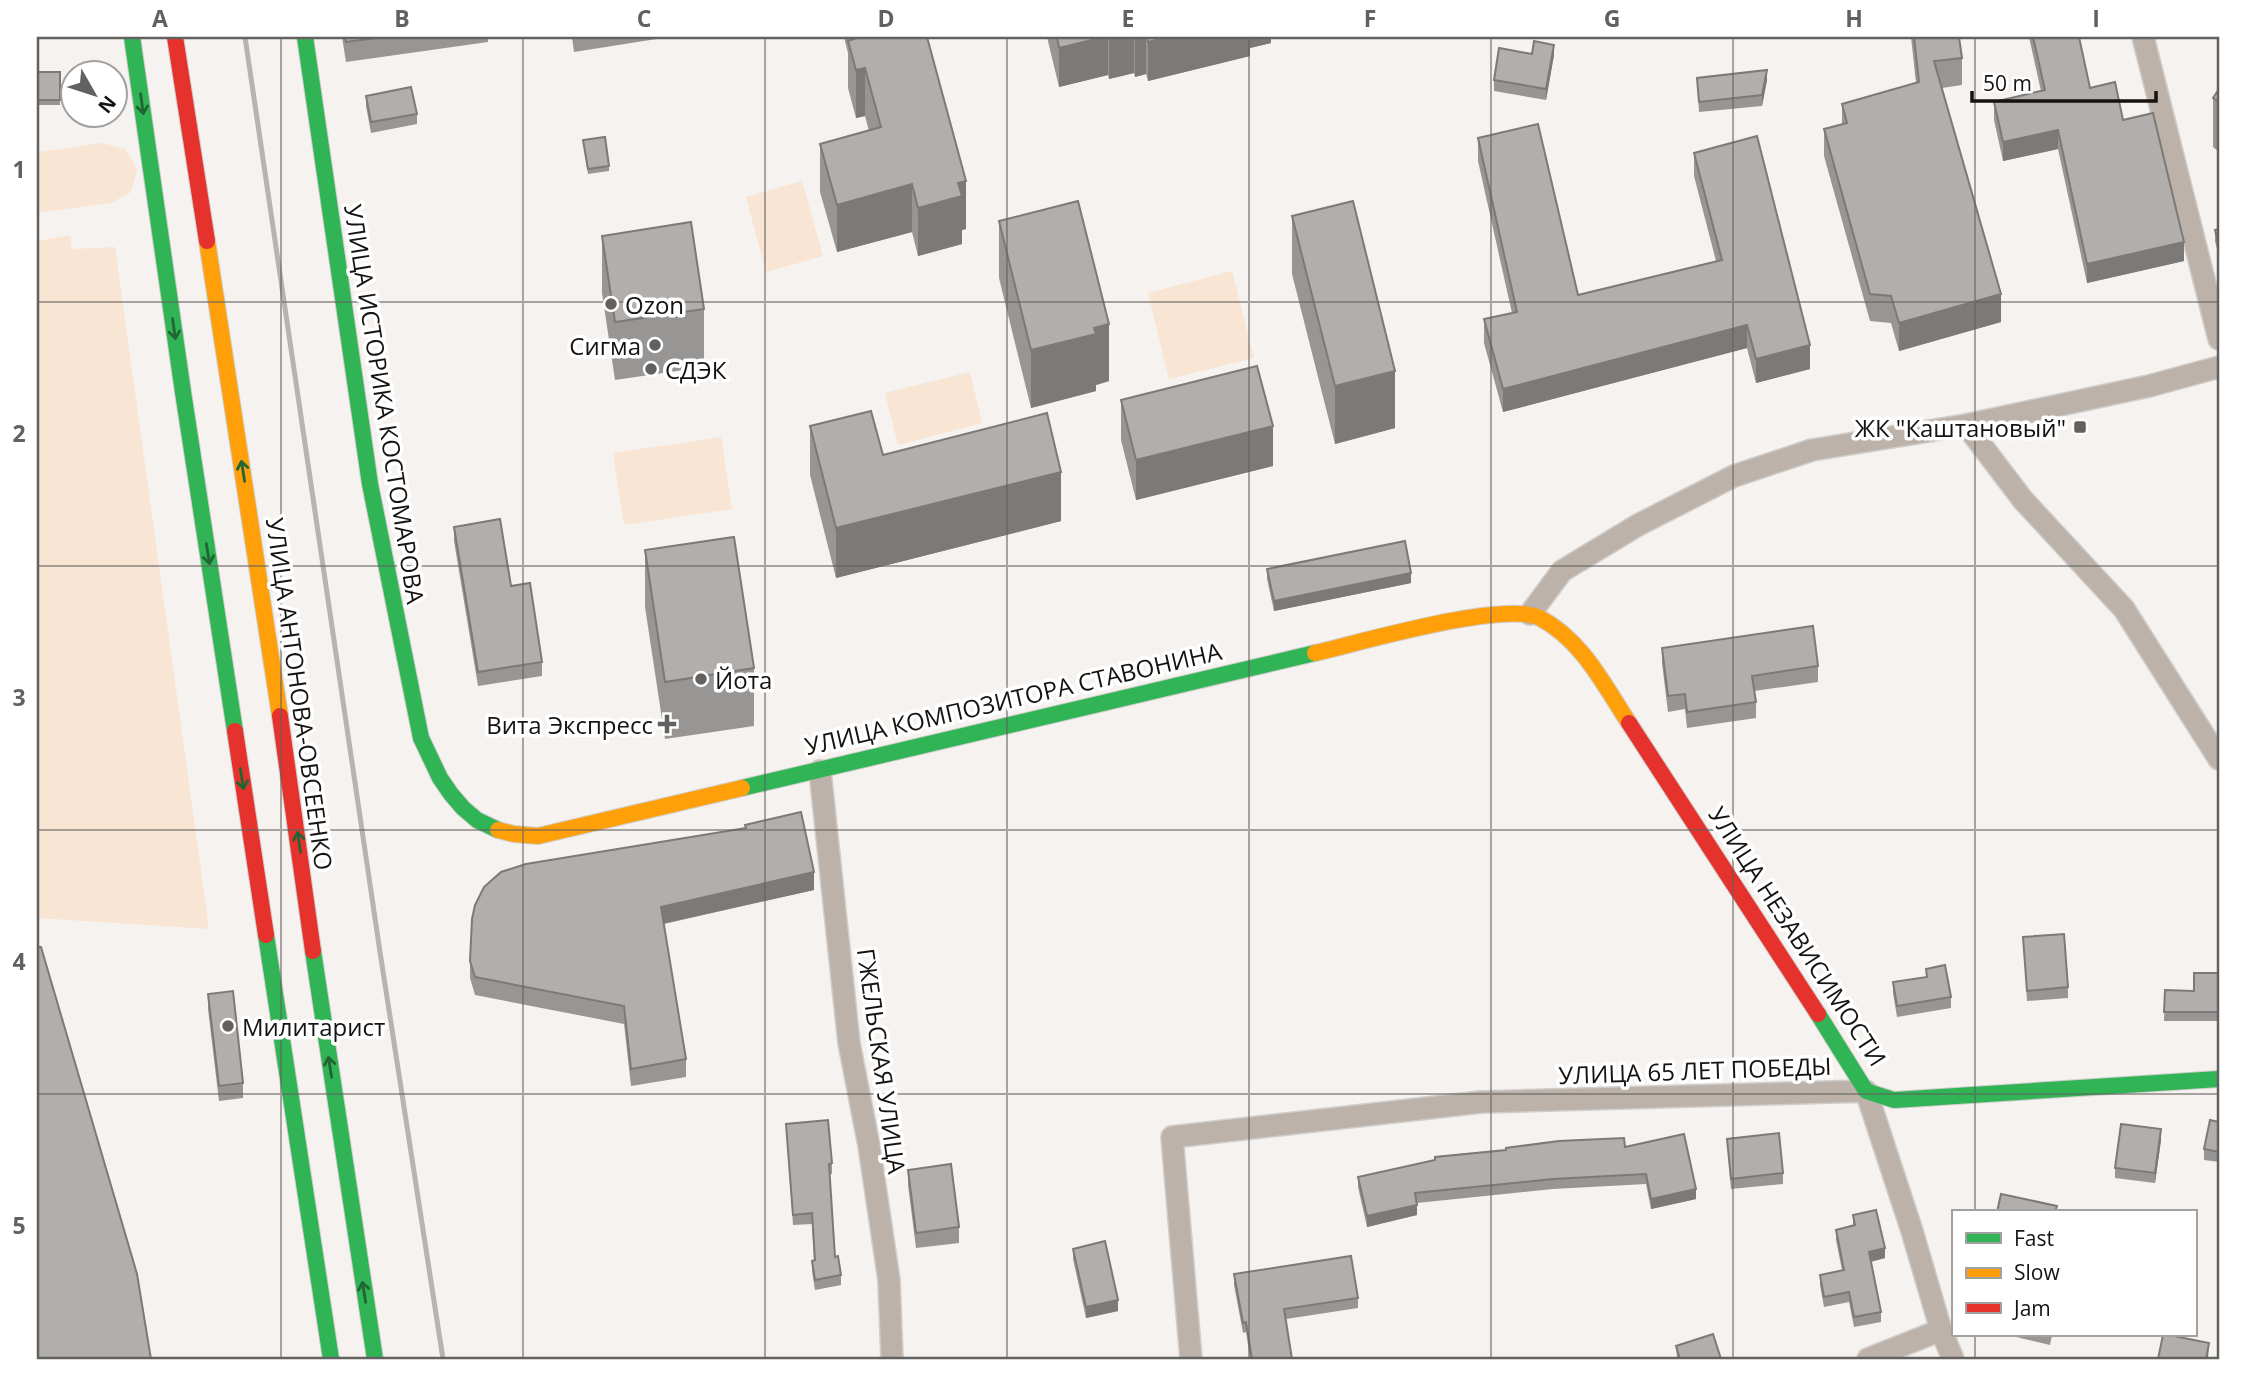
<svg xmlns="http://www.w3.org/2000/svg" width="2256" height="1396" font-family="'Open Sans',sans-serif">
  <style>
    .green { fill: #f8e5d4 }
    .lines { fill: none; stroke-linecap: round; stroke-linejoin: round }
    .street-casing { stroke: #d0cecc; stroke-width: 24 }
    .fast-casing { stroke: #d0cecc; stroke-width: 18 }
    .slow-casing { stroke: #d0cecc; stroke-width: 18 }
    .jam-casing { stroke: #d0cecc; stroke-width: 18 }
    .street { stroke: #bdb2a9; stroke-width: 21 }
    .fast { stroke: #30b455; stroke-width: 16 }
    .slow { stroke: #ff9f0a; stroke-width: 16 }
    .jam { stroke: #e5322d; stroke-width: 16 }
    .rail { stroke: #b9b2ae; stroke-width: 5 }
    .wall { fill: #989694 }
    .shaded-wall { fill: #7c7a78 }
    .building { fill: #b1aeac; stroke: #7c7a78; stroke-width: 2 }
    .oneway { stroke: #226433 }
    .grid { fill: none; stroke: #63615f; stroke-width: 2; stroke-opacity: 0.55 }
    .poi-dot { fill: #63615f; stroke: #fff; stroke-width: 2.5 }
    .labels { text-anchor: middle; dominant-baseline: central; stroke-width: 7; stroke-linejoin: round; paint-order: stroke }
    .poi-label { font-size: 24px; fill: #151311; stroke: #fff; text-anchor: start }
    .street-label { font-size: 24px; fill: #151311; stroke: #fff }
    .neatline { fill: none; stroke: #63615f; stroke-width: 2.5 }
    .grid-label { font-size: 23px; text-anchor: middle; font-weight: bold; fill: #63615f }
  </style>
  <rect width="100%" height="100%" fill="#f5f2ef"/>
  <path class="green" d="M102,143L125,149L137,169L131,192L111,203L37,213V152Z
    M802,181L823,256L766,272L746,197Z
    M70,235L72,249L115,247L209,929L37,918V241Z
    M1232,271L1254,358L1169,379L1148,293Z
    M970,372L982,423L898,445L885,393Z
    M721,437L732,509L624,525L613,453Z"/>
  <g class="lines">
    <defs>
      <path id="street" d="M2143,37L2219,339
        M1966,425L2023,500L2124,609L2219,759
        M1530,614L1562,571L1638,525L1734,476L1812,450L1966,425L2149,386L2219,367
        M820,771L849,1043L869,1146L889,1280L892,1359
        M1191,1359L1172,1137L1481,1102L1866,1091L1912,1231L1941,1330L1953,1359
        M1868,1359L1941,1330"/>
      <path id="fast" d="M132,37L183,392L235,731
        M305,37L370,484L421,738L440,778L451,794L463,808L477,820L498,830
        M742,788L1315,653
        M266,935L331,1359
        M313,951L375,1359
        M1818,1014L1866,1091L1894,1100L2219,1079"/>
      <path id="slow" d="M207,241L280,716
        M1315,653C1359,643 1505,600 1540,618C1582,640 1604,685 1629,723
        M498,830L514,834L538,836L742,788"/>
      <path id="jam" d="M175,37L207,241
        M280,716L313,951
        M1629,723L1818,1014
        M235,731L266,935"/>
    </defs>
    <use href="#street" class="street-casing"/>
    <use href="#fast" class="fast-casing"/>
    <use href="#slow" class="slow-casing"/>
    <use href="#jam" class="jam-casing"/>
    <use href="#street" class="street"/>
    <use href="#fast" class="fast"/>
    <use href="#slow" class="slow"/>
    <use href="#jam" class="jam"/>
    <path class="rail" d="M245,37L380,952L443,1359"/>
  </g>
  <path class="wall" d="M342,37H488V42L346,62Z
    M572,37H663V38L574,52Z
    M844,37H927L966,229L962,230V244L918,256L912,232L837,252L820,192V144L869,131L865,116L856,118L848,88V53Z
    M1047,37H1271V43L1250,48V56L1148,81L1146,74L1135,77L1134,73L1109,79L1108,75L1059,87Z
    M1911,37H1959L1962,58V85L1942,88L2001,322L1899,351L1891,323L1870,321L1824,156V129L1842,124V104L1916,83Z
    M2029,37H2079L2090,88L2123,120L2184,261L2087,283L2058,149L2003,161L1994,120V102L2041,91Z
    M1532,54L1554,55L1546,100L1494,91V80Z
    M37,72H60V105H37Z
    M1697,78L1767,80L1762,106L1699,112Z
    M2219,89V152L2213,147V98Z
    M366,96L417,114V124L371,133L366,106Z
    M1478,138L1578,295L1716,261L1694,176V153L1810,369L1756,383L1747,348L1503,412L1484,343V319L1512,313L1478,161Z
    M583,140L609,166V171L588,174Z
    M1292,216L1395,428L1335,444L1292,274Z
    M999,221L1109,381L1096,385V391L1031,408L999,278Z
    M2219,229V257L2215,241V230Z
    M602,236L704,309V367L615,380L602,293Z
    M1121,400L1273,466L1136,500L1121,440Z
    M810,426L883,455L1061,521L836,578L810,475Z
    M454,527L511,586L542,662V676L478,686L454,541Z
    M645,550L754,668V726L665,739L645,607Z
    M1267,569L1411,583L1274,611L1267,579Z
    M1662,648L1818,666V682L1754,691L1756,702V718L1687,728L1685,709L1668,712L1662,663Z
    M745,825L814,890L664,924L686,1059V1077L631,1086L624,1024L475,995L470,978V961L745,828Z
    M2023,937L2068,987V998L2027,1001Z
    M1926,969L1951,997V1008L1897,1017L1893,993V982L1926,977Z
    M2219,973V1021H2164L2165,990L2194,991Z
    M208,994L243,1083V1098L219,1101L208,1009Z
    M2219,1122V1162L2204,1160V1149Z
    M786,1124L832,1163V1174H829L835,1257L841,1275V1285L815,1290L812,1271V1261H814L812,1224L793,1225Z
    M1727,1139L1783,1173V1184L1731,1189Z
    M2161,1140L2155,1183L2115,1178V1168Z
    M1625,1147L1696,1199L1651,1209L1646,1184L1553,1189L1417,1203V1215L1367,1227L1358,1187V1177Z
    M908,1170L959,1227V1243L916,1248L908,1185Z
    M1853,1215L1885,1258L1871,1262L1881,1312V1322L1854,1327L1849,1302L1824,1307L1820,1285V1275L1842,1270L1836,1240V1230L1853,1226Z
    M1073,1249L1118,1311L1086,1318L1073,1259Z
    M1234,1274L1358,1298V1308L1286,1319L1292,1359H1250L1246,1332L1243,1333L1234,1285Z
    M2012,1335H2052L2050,1345L2012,1336Z
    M1676,1346L1721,1359H1677Z"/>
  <path class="shaded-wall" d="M1104,37H1108V75L1059,87V48Z
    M1119,37H1134V73L1109,79V39Z
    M1138,37H1146V74L1135,77V38Z
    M1169,37H1271V43L1250,48V56L1148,81V42Z
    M1554,45V55L1546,100V89Z
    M865,68V116L856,118V70Z
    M1767,70V80L1762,106V95Z
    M2058,130V149L2003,161V142Z
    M966,181V229L962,230V244L918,256V208L958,183Z
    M912,184V232L837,252V205Z
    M2184,242V261L2087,283V264Z
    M2001,294V322L1899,351V323Z
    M1109,324V381L1096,385V391L1031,408V350L1094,328Z
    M1747,325V348L1503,412V389Z
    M1810,345V369L1756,383V359Z
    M1395,371V428L1335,444V386Z
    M1273,426V466L1136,500V460Z
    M1061,472V521L836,578V528Z
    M1411,573V583L1274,611V601Z
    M814,872V890L661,924V907Z
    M2161,1129V1140L2155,1183V1173Z
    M1696,1189V1199L1651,1209V1199Z
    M1417,1205V1215L1367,1227V1216Z
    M1885,1248V1258L1869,1262V1252Z
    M1118,1300V1311L1086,1318V1307Z
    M2209,1343L2208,1359H2206Z"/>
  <path class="building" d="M345,37H385L346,42Z
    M857,37H927L966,181L958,183L962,196L918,208L912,184L837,205L820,144L881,127L865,68L856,70L848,41L857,38Z
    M1057,37H1104L1059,48Z
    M1147,37H1169L1148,42Z
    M1914,37H1959L1962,58L1934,61L2001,294L1899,323L1891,296L1870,294L1824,129L1847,123L1842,104L1919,82Z
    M2033,37H2079L2090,88L2115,82L2123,120L2153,113L2184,242L2087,264L2058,130L2003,142L1994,102L2045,90Z
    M1534,41L1554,45L1546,89L1494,80L1499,48L1532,54Z
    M1767,70L1762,95L1699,102L1697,78Z
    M37,72H60V100H37Z
    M411,87L417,114L371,122L366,96Z
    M2219,89V102L2213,98Z
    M1538,124L1578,295L1722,260L1694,153L1757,136L1810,345L1756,359L1747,325L1503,389L1484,319L1517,312L1478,138Z
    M605,137L609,166L588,169L583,140Z
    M1078,201L1109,324L1094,328L1096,334L1031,350L999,221Z
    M1353,201L1395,371L1335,386L1292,216Z
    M691,222L704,309L615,322L602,236Z
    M2219,229V247L2215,230Z
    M1257,366L1273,426L1136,460L1121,400Z
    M871,411L883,455L1047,413L1061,472L836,528L810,426Z
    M500,519L511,586L530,583L542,662L478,672L454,527Z
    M734,537L754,668L665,682L645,550Z
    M1405,541L1411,573L1274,601L1267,569Z
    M1813,626L1818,666L1752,676L1756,702L1687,712L1685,694L1668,696L1662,648Z
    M801,812L814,872L661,907L686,1059L631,1069L624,1006L475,977L470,961L472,919L475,905L484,887L501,872L526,864L746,828L745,825Z
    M2064,934L2068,987L2027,991L2023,937Z
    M37,947H41L137,1274L151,1359H37Z
    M1945,965L1951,997L1897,1006L1893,982L1927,977L1926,969Z
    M2194,973H2219V1012H2164L2165,990L2194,991Z
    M233,991L243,1083L219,1086L208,994Z
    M828,1120L832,1163L829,1164L835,1257L838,1256L841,1275L815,1280L812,1261L815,1260L812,1213L793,1215L786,1124Z
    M2210,1120L2219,1122V1152L2204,1149Z
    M2121,1124L2161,1129L2155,1173L2115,1168Z
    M1779,1133L1783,1173L1731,1179L1727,1139Z
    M1684,1134L1696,1189L1651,1199L1646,1174L1553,1179L1415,1193L1417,1205L1367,1216L1358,1177L1435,1160V1157L1506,1150V1148L1559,1141L1624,1138L1625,1147Z
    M951,1164L959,1227L916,1233L908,1170Z
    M2001,1194L2057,1206L2055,1212H1997Z
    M1876,1210L1885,1248L1869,1252L1881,1312L1854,1317L1849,1292L1824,1297L1820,1275L1844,1270L1836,1230L1855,1225L1853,1215Z
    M1105,1241L1118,1300L1086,1307L1073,1249Z
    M1351,1256L1358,1298L1284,1309L1292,1359H1252L1246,1322L1243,1323L1234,1274Z
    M1713,1334L1721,1359H1680L1676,1346Z
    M2163,1335H2169L2209,1343L2206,1359H2158Z"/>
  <defs><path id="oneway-shaft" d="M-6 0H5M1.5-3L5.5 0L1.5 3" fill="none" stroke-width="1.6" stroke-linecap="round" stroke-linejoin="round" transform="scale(1.75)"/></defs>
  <g class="oneway">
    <use href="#oneway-shaft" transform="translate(142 104) rotate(82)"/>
    <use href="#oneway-shaft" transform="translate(174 329) rotate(82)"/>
    <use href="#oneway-shaft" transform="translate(243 471) rotate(-99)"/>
    <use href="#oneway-shaft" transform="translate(208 554) rotate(81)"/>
    <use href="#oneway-shaft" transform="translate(242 779) rotate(81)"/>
    <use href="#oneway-shaft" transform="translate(299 842) rotate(-98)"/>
    <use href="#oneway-shaft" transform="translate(330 1067) rotate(-99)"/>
    <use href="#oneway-shaft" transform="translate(364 1292) rotate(-99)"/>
  </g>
  <path class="grid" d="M281,37V1359M523,37V1359M765,37V1359M1007,37V1359M1249,37V1359M1491,37V1359M1733,37V1359M1975,37V1212M37,302H2219M37,566H2219M37,830H2219M37,1094H2219M1975,1335V1359"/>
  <g class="poi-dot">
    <circle cx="611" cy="304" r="7"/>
    <circle cx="655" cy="345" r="7"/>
    <circle cx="651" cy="369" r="7"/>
    <rect x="2073" y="420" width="14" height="14" rx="3.5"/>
    <circle cx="701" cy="679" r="7"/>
    <path d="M663.5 713.5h7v7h7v7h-7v7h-7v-7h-7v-7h7z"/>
    <circle cx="228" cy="1026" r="7"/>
  </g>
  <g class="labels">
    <g class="poi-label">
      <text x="625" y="304">Ozon</text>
      <text x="641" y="345" text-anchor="end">Сигма</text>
      <text x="665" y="369">СДЭК</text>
      <text x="2066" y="427" text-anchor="end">ЖК "Каштановый"</text>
      <text x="715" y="679">Йота</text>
      <text x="653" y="724" text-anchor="end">Вита Экспресс</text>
      <text x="242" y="1026">Милитарист</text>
    </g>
    <g class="street-label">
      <text transform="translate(385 404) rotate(81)">УЛИЦА ИСТОРИКА КОСТОМАРОВА</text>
      <text transform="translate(300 694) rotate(82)">УЛИЦА АНТОНОВА-ОВСЕЕНКО</text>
      <text transform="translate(1013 698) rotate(-13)">УЛИЦА КОМПОЗИТОРА СТАВОНИНА</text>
      <text transform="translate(1798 936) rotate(57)">УЛИЦА НЕЗАВИСИМОСТИ</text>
      <text transform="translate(882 1061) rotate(82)">ГЖЕЛЬСКАЯ УЛИЦА</text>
      <text transform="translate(1695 1070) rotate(-2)">УЛИЦА 65 ЛЕТ ПОБЕДЫ</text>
    </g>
  </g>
  <rect width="2256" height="1396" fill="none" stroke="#ffffff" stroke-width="77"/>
  <rect x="1952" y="1210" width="245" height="126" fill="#ffffff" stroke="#a1a1a0" stroke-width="2"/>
  <rect x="1966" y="1233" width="35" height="10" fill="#30b455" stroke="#a1a1a0" stroke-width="2"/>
  <text x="2014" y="1246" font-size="21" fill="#151311">Fast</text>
  <rect x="1966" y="1268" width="35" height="10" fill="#ff9f0a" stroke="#a1a1a0" stroke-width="2"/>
  <text x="2014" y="1280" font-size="21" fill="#151311">Slow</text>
  <rect x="1966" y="1303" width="35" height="10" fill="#e5322d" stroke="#a1a1a0" stroke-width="2"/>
  <text x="2014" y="1316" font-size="21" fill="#151311">Jam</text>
  <g transform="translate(94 94) rotate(129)"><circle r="33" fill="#ffffff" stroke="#a1a1a0" stroke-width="2"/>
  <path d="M0-5L12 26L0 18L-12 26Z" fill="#63615f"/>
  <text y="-10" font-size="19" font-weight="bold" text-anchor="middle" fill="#151311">N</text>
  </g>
  <path d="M1972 91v10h184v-10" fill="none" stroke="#151311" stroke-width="3.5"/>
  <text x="1983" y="91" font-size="21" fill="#151311" stroke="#ffffff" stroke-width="5" paint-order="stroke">50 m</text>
  <rect x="38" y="38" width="2180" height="1320" class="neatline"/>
  <g class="grid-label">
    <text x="160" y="27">A</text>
    <text x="402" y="27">B</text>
    <text x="644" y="27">C</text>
    <text x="886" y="27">D</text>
    <text x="1128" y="27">E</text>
    <text x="1370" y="27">F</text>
    <text x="1612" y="27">G</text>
    <text x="1854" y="27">H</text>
    <text x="2096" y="27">I</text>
    <text x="19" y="178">1</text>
    <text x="19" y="442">2</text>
    <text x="19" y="706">3</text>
    <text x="19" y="970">4</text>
    <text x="19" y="1234">5</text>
  </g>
</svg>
